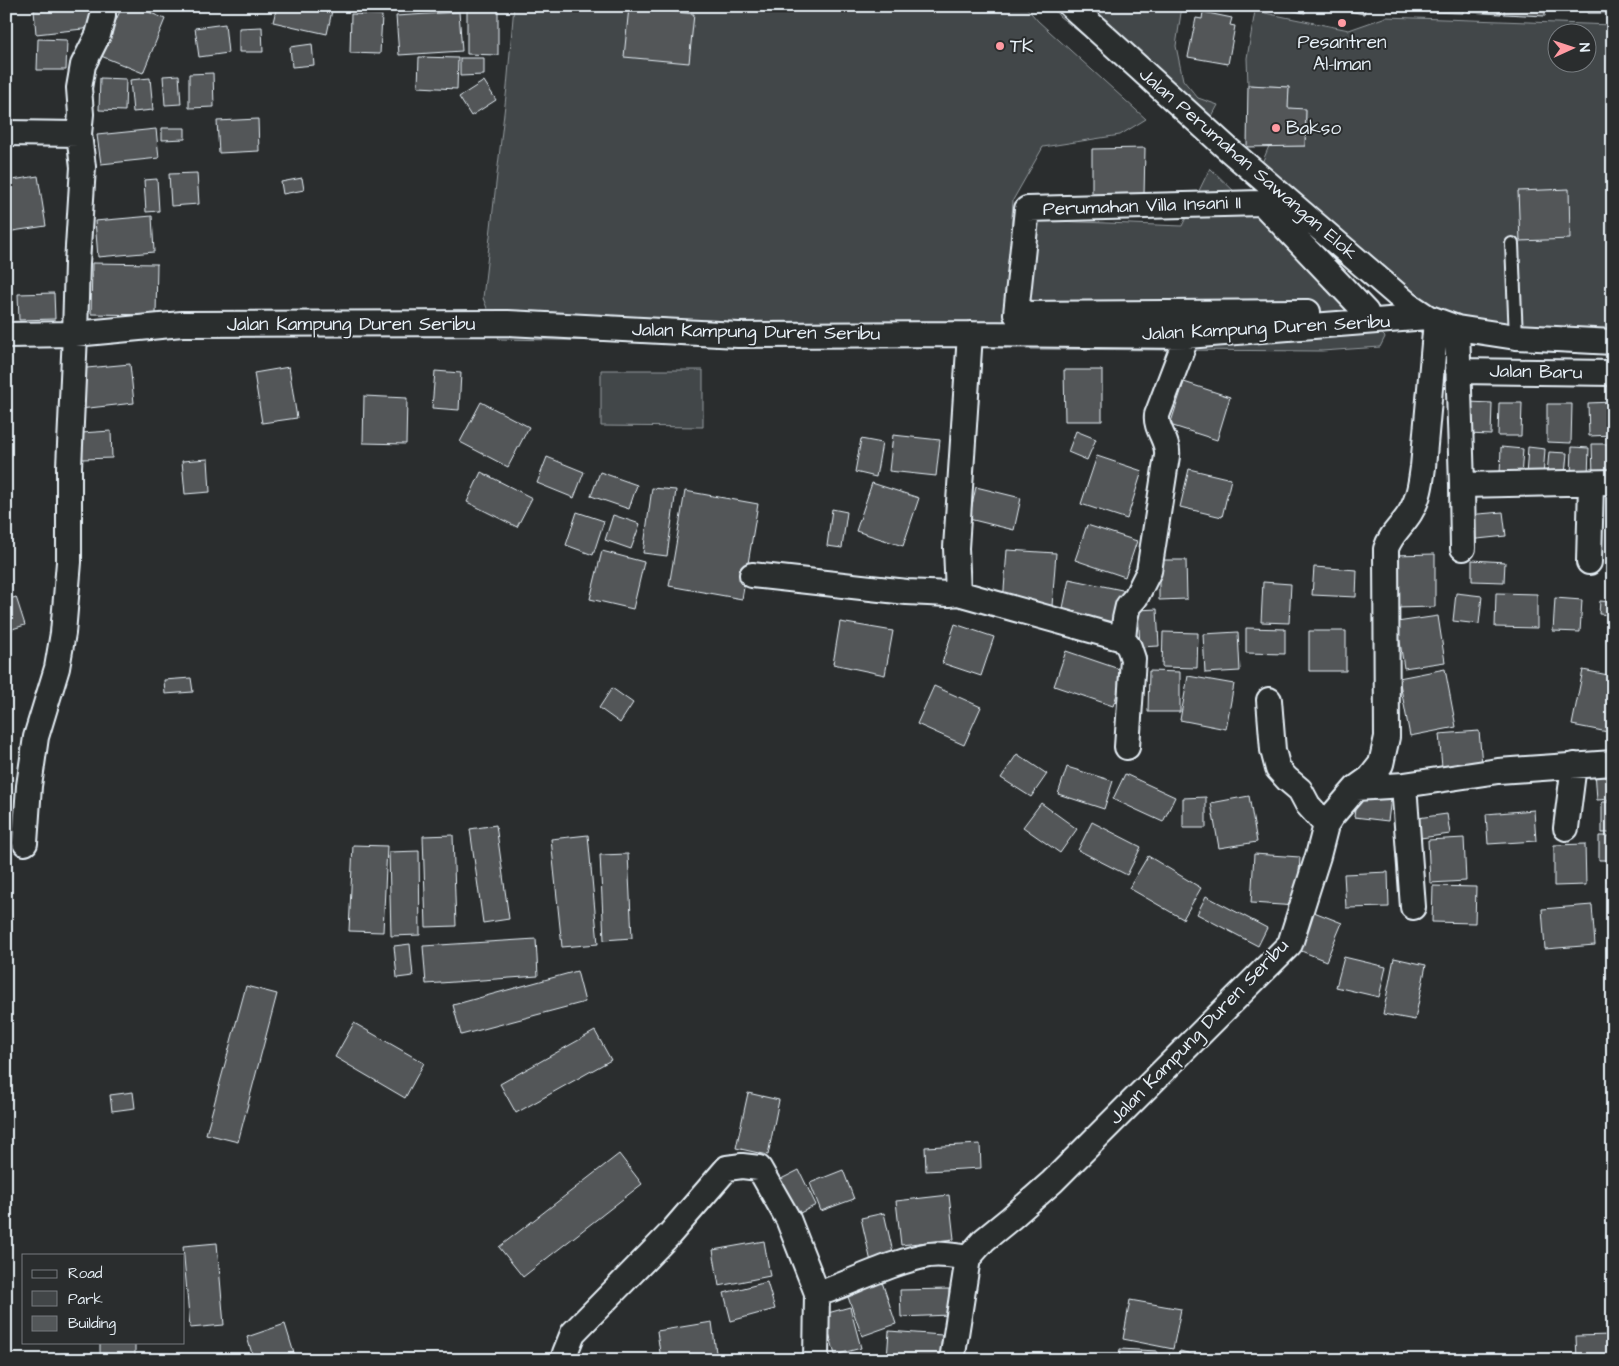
<svg xmlns="http://www.w3.org/2000/svg" width="1619" height="1366" font-family="'Architects Daughter',sans-serif">
  <style>
    .green { fill: #424648; stroke: #959ca0; fill-rule: evenodd }
    .building { fill: #535759; stroke: #e8f1f8 }
    .lines { fill: none; stroke-linecap: round; stroke-linejoin: round }
    .lane-casing { stroke: #e8f1f8; stroke-width: 16 }
    .street-casing { stroke: #e8f1f8; stroke-width: 28 }
    .lane { stroke: #2a2d2e; stroke-width: 12 }
    .street { stroke: #2a2d2e; stroke-width: 24 }
    .poi-dot { fill: #ff9aa2; stroke: #2a2d2e; stroke-width: 2 }
    .labels { text-anchor: middle; dominant-baseline: central; stroke-width: 4; stroke-linejoin: round; paint-order: stroke }
    .poi-label { font-size: 19px; fill: #e8f1f8; stroke: #2a2d2e; text-anchor: start }
    .street-label { font-size: 19px; fill: #e8f1f8; stroke: #2a2d2e }
  </style>
  <rect width="100%" height="100%" fill="#2a2d2e"/>
  <filter id="ink" filterUnits="userSpaceOnUse"><feTurbulence type="fractalNoise" baseFrequency=".02" numOctaves="2"/><feDisplacementMap in="SourceGraphic" scale="10" xChannelSelector="R" yChannelSelector="G"/><feConvolveMatrix kernelMatrix="1 2 1 2 8 2 1 2 1" color-interpolation-filters="sRGB"/></filter>
  <g filter="url(#ink)">
    <path class="green" d="M514,6H1025L1038,21L1146,119L1120,135L1043,147L1013,200L1007,301V348L499,339L483,298L507,87Z
      M1051,6H1182L1176,46L1183,80L1198,98L1218,105L1204,131L1059,16Z
      M1255,11L1349,30L1386,17L1613,25V346L1432,343L1285,209L1255,180L1269,146H1305L1306,110L1288,108L1289,87L1248,85L1247,58ZM1556,32H1586V62H1556Z
      M1210,168L1385,337L1380,347L1322,351L1026,349L1030,220L1182,226Z
      M601,370H703V427L601,426Z"/>
    <path class="building" d="M73,6H89L92,28L36,34L34,10Z
      M122,6H135L165,19L143,73L101,56Z
      M277,6H333L327,34L273,22Z
      M1267,6H1307L1305,13Z
      M1323,6H1366L1364,14Z
      M1425,6H1463V13L1425,12Z
      M1468,6H1502L1501,14L1468,12Z
      M1504,6H1545V16L1504,14Z
      M1549,6H1582V9H1549Z
      M1588,6H1612V13H1588Z
      M629,7L694,14L689,63L624,57Z
      M467,8L498,9V55L467,54Z
      M459,12L462,51L399,55L396,16Z
      M1203,12L1232,18L1230,25L1235,26L1228,64L1188,57L1196,18L1202,19Z
      M351,14L382,15L380,54L350,53Z
      M225,24L228,53L199,57L195,28Z
      M262,27L263,52H239V28Z
      M38,39L67,40L66,70H37Z
      M312,44L314,65L292,67L290,47Z
      M419,57L458,58L457,89L418,87Z
      M460,58H484V75L460,76Z
      M213,73L214,107L189,108V74Z
      M179,75L181,104L165,105L163,76Z
      M100,78L126,79L125,111L99,110Z
      M150,78L153,110L133,112L130,80Z
      M484,81L496,100L471,116L459,97Z
      M1248,85L1289,87L1288,108L1306,109L1305,146L1247,147Z
      M258,119L259,151L219,153L217,121Z
      M162,128H185V139L162,140Z
      M156,129L159,158L101,164L97,135Z
      M1145,148L1144,196L1092,198V149Z
      M197,173L199,204L171,206L169,174Z
      M38,176L46,226L6,232V181Z
      M302,178L304,190L283,194L281,182Z
      M157,179L159,211L146,212L144,180Z
      M1569,189L1570,239L1520,241L1518,191Z
      M152,216L154,252L98,257L95,221Z
      M92,263L157,264L156,315L91,314Z
      M6,292H11L12,320H6Z
      M54,293L55,319L19,320L18,294Z
      M130,364L134,403L80,409L76,369Z
      M289,367L297,418L262,423L254,373Z
      M1064,370H1102V421H1065Z
      M435,371L461,373L459,410L432,408Z
      M1184,382L1230,397L1217,440L1170,425Z
      M364,396L407,398L406,444L363,443Z
      M481,402L529,427L508,467L460,442Z
      M1468,402L1492,403L1491,435L1467,434Z
      M1613,402V435L1589,436L1588,403Z
      M1499,403H1522L1521,436H1498Z
      M1547,404H1572L1571,443L1547,442Z
      M111,431L112,458L82,459L81,433Z
      M1076,431L1096,439L1087,460L1068,452Z
      M893,435L940,440L936,476L889,471Z
      M861,439L882,443L876,477L855,472Z
      M1592,444H1613V475H1593Z
      M1501,447L1523,449L1521,477L1500,476Z
      M1528,447L1545,449L1543,477L1526,476Z
      M1572,447L1589,448L1588,477L1571,476Z
      M1549,452L1567,453L1565,475L1547,474Z
      M1097,456L1142,471L1127,519L1081,504Z
      M547,457L584,472L574,498L537,483Z
      M208,459L210,492L185,494L182,461Z
      M1189,469L1231,479L1222,517L1180,507Z
      M481,472L532,498L517,527L467,502Z
      M600,472L637,485L629,509L591,496Z
      M872,483L919,498L903,546L856,531Z
      M976,487L1021,498L1014,530L969,519Z
      M652,488L676,490L667,556L643,553Z
      M685,491L758,504L742,599L669,586Z
      M832,509L847,512L842,548L827,546Z
      M577,512L604,521L593,555L566,545Z
      M1503,512L1506,536L1468,540L1466,515Z
      M1609,513H1613V527L1610,528Z
      M613,515L640,524L631,549L605,540Z
      M1087,525L1137,541L1125,577L1075,560Z
      M1007,550L1056,553L1052,606L1003,603Z
      M602,551L644,562L633,609L590,599Z
      M1435,554V607L1395,608L1394,555Z
      M1159,560H1186L1187,599L1159,600Z
      M1472,560L1505,562L1504,582L1472,581Z
      M1314,567L1357,570L1356,597L1312,595Z
      M1069,579L1127,591L1120,625L1062,613Z
      M1263,582L1291,584L1289,623L1261,622Z
      M1456,593L1482,596L1479,624L1453,621Z
      M1496,593L1537,594V628L1495,627Z
      M16,597L25,625L6,631V600Z
      M1555,598L1582,600L1580,632L1553,631Z
      M1600,601L1613,602V615L1599,614Z
      M1157,609L1159,646L1140,647L1138,610Z
      M1438,616L1445,662L1404,668L1397,622Z
      M840,622L893,631L885,675L833,664Z
      M955,624L994,637L981,676L942,663Z
      M1246,628L1285,629V654L1246,653Z
      M1309,631H1346V671H1309Z
      M1163,632L1198,633L1197,668L1162,667Z
      M1238,632L1240,671L1205,673L1203,634Z
      M1066,651L1125,671L1113,706L1054,686Z
      M1445,669L1456,727L1410,736L1399,678Z
      M1583,670L1613,676V733L1572,725Z
      M1149,671L1180,672V712H1148Z
      M1188,676L1234,684L1226,729L1180,720Z
      M191,678L193,692L165,694L164,680Z
      M934,686L981,707L964,745L917,724Z
      M612,688L633,703L620,723L599,708Z
      M1479,731L1482,764L1442,767L1439,734Z
      M1017,754L1047,774L1031,797L1001,778Z
      M1067,767L1113,781L1104,809L1058,794Z
      M1613,769V799L1597,800L1595,770Z
      M1125,774L1175,797L1163,822L1113,799Z
      M1357,794L1391,798L1388,821L1354,817Z
      M1249,796L1257,842L1219,848L1211,803Z
      M1206,797V828H1183V798Z
      M1602,802H1613V833H1602Z
      M1041,803L1077,829L1060,853L1023,827Z
      M1534,810L1536,841L1488,844L1486,814Z
      M1447,814L1450,834L1413,839L1410,819Z
      M1092,822L1141,847L1127,875L1078,850Z
      M496,825L509,919L483,923L470,829Z
      M453,835L456,926L426,927L423,836Z
      M588,835L598,944L562,947L551,839Z
      M1599,836H1613V882H1607V860H1599Z
      M1464,838L1466,881L1430,883L1428,840Z
      M1585,844L1586,885L1554,886V845Z
      M353,845L387,846L383,932L349,931Z
      M419,851L420,935L391,936L389,852Z
      M628,854L632,938L604,940L600,855Z
      M1254,854L1300,857L1297,906L1251,903Z
      M1148,856L1201,888L1183,919L1129,888Z
      M1388,872L1389,907L1346,908L1344,874Z
      M1433,886L1476,887L1475,923L1432,922Z
      M1206,896L1267,928L1258,946L1197,914Z
      M1592,905L1595,945L1545,949L1542,909Z
      M1309,910L1342,923L1326,961L1294,948Z
      M536,939L538,976L426,984L423,946Z
      M410,944L413,976L397,978L394,946Z
      M1344,957L1386,967L1379,997L1336,987Z
      M1394,958L1426,965L1415,1020L1383,1014Z
      M577,971L585,1002L461,1035L453,1005Z
      M246,986L277,994L238,1142L206,1134Z
      M354,1023L424,1063L405,1098L335,1057Z
      M595,1031L611,1060L516,1113L500,1084Z
      M133,1092L135,1108L112,1111L110,1095Z
      M748,1093L779,1100L768,1155L736,1148Z
      M980,1144L981,1168L926,1171L925,1147Z
      M619,1154L642,1184L523,1277L499,1247Z
      M799,1170L816,1205L794,1216L777,1181Z
      M843,1170L854,1199L821,1211L810,1183Z
      M949,1195L954,1239L901,1245L896,1201Z
      M884,1213L894,1257L871,1262L861,1218Z
      M764,1241L770,1276L719,1286L713,1250Z
      M217,1243L224,1325L190,1328L183,1246Z
      M767,1282L775,1309L731,1321L724,1293Z
      M882,1282L896,1324L862,1336L847,1294Z
      M949,1289L950,1315L901,1317L900,1290Z
      M1130,1300L1181,1309L1173,1349L1123,1339Z
      M850,1307L861,1348L835,1355L824,1314Z
      M712,1322L717,1360H661L657,1331Z
      M285,1324L296,1360H254L247,1337Z
      M889,1331L942,1335L940,1360L887,1359Z
      M1610,1335L1611,1360H1577L1576,1336Z
      M100,1342H135V1360H100Z
      M1120,1349L1157,1351L1156,1360H1119Z
      M1180,1351L1214,1360H1177Z"/>
    <g class="lines">
      <defs>
        <path id="lane" d="M1512,244L1516,337"/>
        <path id="street" d="M1071,6L1229,150L1409,305L1427,317L1457,328L1516,337L1613,342
          M6,133L79,134
          M1308,312L1016,314L1027,209L1262,203L1366,312
          M1457,328L1462,485L1613,482
          M970,334L956,548L958,593L1123,639L1129,647L1133,659L1127,747
          M6,335L75,334L182,324L508,323L738,335L970,334L1187,336L1427,317
          M1458,371L1613,373
          M1462,485L1463,548
          M1589,562L1591,483
          M752,575L907,592L949,594L958,593
          M1123,639L1125,619L1128,606L1136,597L1149,571L1167,456C1169,441 1155,429 1157,415L1187,336
          M1269,700L1273,750L1278,769L1287,779L1300,790L1308,805L1326,825
          M1404,785L1413,907
          M1356,788L1404,785L1498,771L1613,763
          M1566,828L1574,765
          M25,843L29,786L36,737L57,668L63,633L69,562V467L75,334L77,263L83,167L79,134L81,114L79,88L83,65L98,35L103,16V6
          M817,1293L829,1290C858,1279 899,1260 929,1255C943,1253 955,1256 968,1258
          M563,1360L565,1353L573,1333L669,1235L727,1168L742,1166L759,1168L788,1219L817,1293L816,1360
          M952,1360L968,1258L984,1240L1011,1218L1052,1182L1290,944L1318,856L1326,825L1331,817L1356,788L1370,778L1381,764L1387,737L1386,549C1390,535 1402,526 1410,513C1419,499 1421,482 1423,467L1436,321"/>
      </defs>
      <use href="#lane" class="lane-casing"/>
      <use href="#street" class="street-casing"/>
      <use href="#lane" class="lane"/>
      <use href="#street" class="street"/>
    </g>
  </g>
  <g class="poi-dot">
    <circle cx="1342" cy="23" r="5"/>
    <circle cx="1000" cy="46" r="5"/>
    <circle cx="1276" cy="128" r="5"/>
  </g>
  <g class="labels">
    <g class="poi-label">
      <text x="1342" y="42" text-anchor="middle">Pesantren<tspan x="1342" dy="22">Al-Iman</tspan></text>
      <text x="1010" y="46">TK</text>
      <text x="1286" y="128">Bakso</text>
    </g>
    <g class="street-label">
      <text transform="translate(1248 164) rotate(41)">Jalan Perumahan Sawangan Elok</text>
      <text transform="translate(1142 206) rotate(-2)">Perumahan Villa Insani II</text>
      <text x="351" y="324">Jalan Kampung Duren Seribu</text>
      <text transform="translate(1266 328) rotate(-3)">Jalan Kampung Duren Seribu</text>
      <text transform="translate(756 332) rotate(1)">Jalan Kampung Duren Seribu</text>
      <text transform="translate(1536 372) rotate(1)">Jalan Baru</text>
      <text transform="translate(1199 1032) rotate(-46)">Jalan Kampung Duren Seribu</text>
    </g>
  </g>
  <rect width="1619" height="1366" fill="none" stroke="#2a2d2e" stroke-width="25"/>
  <rect x="12" y="12" width="1594" height="1341" fill="none" stroke="#e8f1f8" stroke-width="2" filter="url(#ink)"/>
  <rect x="22" y="1254" width="162" height="90" fill="#2a2d2e" stroke="#767b7f"/>
  <rect x="32" y="1270" width="25" height="8" fill="#2a2d2e" stroke="#767b7f"/>
  <text x="68" y="1278" font-size="15" fill="#e8f1f8">Road</text>
  <rect x="32" y="1291" width="25" height="15" fill="#424648" stroke="#767b7f"/>
  <text x="68" y="1304" font-size="15" fill="#e8f1f8">Park</text>
  <rect x="32" y="1316" width="25" height="15" fill="#535759" stroke="#767b7f"/>
  <text x="68" y="1328" font-size="15" fill="#e8f1f8">Building</text>
  <g transform="translate(1572 48) rotate(87)"><circle r="24" fill="#2a2d2e" stroke="#767b7f"/>
  <path d="M0-4L9 19L0 12L-9 19Z" fill="#ff9aa2"/>
  <text y="-8" font-size="14" font-weight="bold" text-anchor="middle" fill="#e8f1f8">N</text>
  </g>
</svg>
